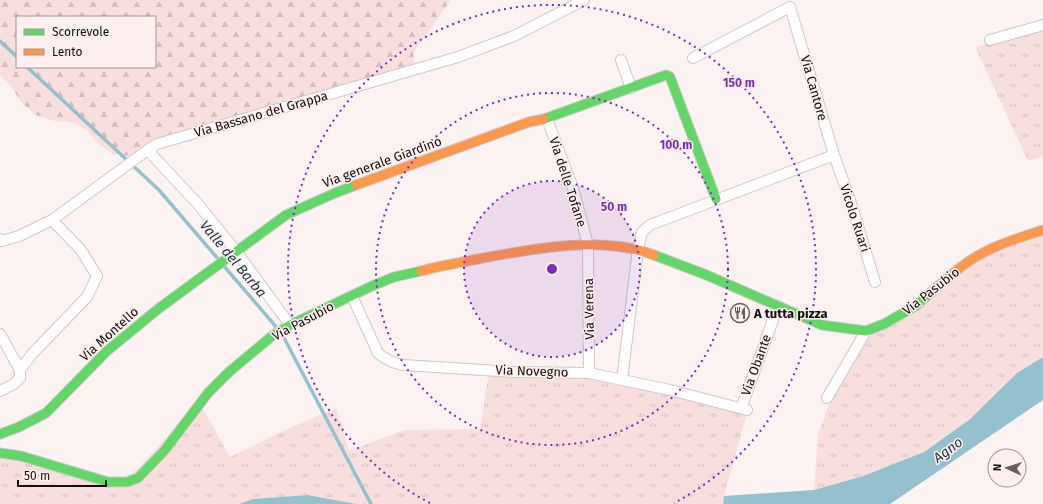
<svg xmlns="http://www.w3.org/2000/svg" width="1043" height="504" font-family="'Fira Sans',sans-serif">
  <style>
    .grass { fill: url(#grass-tufts) }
    .forest { fill: url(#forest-firs); fill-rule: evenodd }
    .water { fill: #95c0ce }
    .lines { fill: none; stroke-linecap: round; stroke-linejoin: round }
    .stream { stroke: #95c0ce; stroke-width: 3.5 }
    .street-casing { stroke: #cfc8c8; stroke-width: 12 }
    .fast-casing { stroke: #cfc8c8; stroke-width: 11 }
    .slow-casing { stroke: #cfc8c8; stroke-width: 11 }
    .street { stroke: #fffdfd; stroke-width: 10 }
    .fast { stroke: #63d668; stroke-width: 9 }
    .slow { stroke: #ff974d; stroke-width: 9 }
    .ring { fill: none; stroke: #7b2cbf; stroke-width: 2; stroke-dasharray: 2 4 }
    .labels { text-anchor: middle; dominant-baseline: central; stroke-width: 3; stroke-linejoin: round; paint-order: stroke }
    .street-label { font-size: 13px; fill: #151010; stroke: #ffefef }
    .poi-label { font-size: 13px; font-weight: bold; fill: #151010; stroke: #ffefef; text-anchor: start }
    .water-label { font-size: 14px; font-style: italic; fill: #183842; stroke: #ffefef }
    .centre { fill: #7b2cbf; stroke: #ffefef; stroke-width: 2 }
    .ring-label { font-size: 12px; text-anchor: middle; font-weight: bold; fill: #7b2cbf; stroke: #ffefef; stroke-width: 3; stroke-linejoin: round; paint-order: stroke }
  </style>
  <defs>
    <pattern id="grass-tufts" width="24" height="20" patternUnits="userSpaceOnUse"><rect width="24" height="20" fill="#f9dede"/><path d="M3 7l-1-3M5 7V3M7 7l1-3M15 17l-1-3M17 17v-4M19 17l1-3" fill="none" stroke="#d5bdbd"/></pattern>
    <pattern id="forest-firs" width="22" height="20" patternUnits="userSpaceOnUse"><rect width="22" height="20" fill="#f9dede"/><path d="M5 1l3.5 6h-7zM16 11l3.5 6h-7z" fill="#d5bdbd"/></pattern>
  </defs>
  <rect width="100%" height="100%" fill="#fcf2f2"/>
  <path class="grass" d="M1032,22L1043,27V156L1028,161L975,47L999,41L997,33Z
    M1043,230V357L1017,373L969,420L924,452L863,476L814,490L818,434L858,328L891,321L985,251Z
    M490,365L552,368L616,375L747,413L724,496L723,504H356L308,495L253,499L239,504H0V455L127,480L199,402L230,457L279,433L336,408L349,451L404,430L480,429Z"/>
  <path class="forest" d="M0,0H451L413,53L416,69L389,78L356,81L191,135H169L153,147L130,156L113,154L100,145L87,130L71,122L55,121L36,115L21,102L11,86L0,75ZM17,17H155V67H17Z"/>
  <path class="water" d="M1043,357V400L890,504H723L724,496L814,490L863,476L924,452L969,420L1017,373Z
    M308,495L356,504H239L253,499Z"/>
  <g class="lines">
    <path class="stream" d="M0,41L17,57
      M27,67L159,190L219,260
      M223,265L278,329
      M282,334L371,504"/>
    <defs>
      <path id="street" d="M990,40L1043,25
        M621,60L631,88
        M547,119L573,188L588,245L589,373
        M834,155L851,203L875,282
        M0,239L2,241L19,236L52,220L149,149
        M352,296L378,353C386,360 393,363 403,365L514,372L589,373L670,390L747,410
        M290,325L236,251L197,203L153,156L149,149L157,144L458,57L514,36L584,0
        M0,334L20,370V378L14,384L0,391
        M20,370L32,354L87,297L97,276L81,250L52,220
        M622,380L638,249L642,232L650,225L834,155L790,7L693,58
        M827,398L866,331
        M743,403L778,306"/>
      <path id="fast" d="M544,119L666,75L670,77L716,199
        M654,255L704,274L822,325L866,331L884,324L917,305L937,287
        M0,434L19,427L46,413L107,351L158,309L286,215L335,193L356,185
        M0,453L21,456L108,482H127L138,478L164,451L208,393L229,372L272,336L290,325L372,286L394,277L421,271"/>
      <path id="slow" d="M356,185L529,122L544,119
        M421,271C439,266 459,263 478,259C532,249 601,235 654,255
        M937,287C945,281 953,273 961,267C985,248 1015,239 1043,230"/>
    </defs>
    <use href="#street" class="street-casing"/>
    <use href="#fast" class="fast-casing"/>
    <use href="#slow" class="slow-casing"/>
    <use href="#street" class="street"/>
    <use href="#fast" class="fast"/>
    <use href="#slow" class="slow"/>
  </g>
  <circle cx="552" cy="269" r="88" fill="#7b2cbf" fill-opacity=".12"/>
  <g class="ring">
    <circle cx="552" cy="269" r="88"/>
    <circle cx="552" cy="269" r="176"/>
    <path d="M430 503A264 264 0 1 1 674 503"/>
  </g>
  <defs>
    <symbol id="restaurant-ring" viewBox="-11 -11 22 22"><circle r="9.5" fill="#ffefef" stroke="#665f5f" stroke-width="1.5"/><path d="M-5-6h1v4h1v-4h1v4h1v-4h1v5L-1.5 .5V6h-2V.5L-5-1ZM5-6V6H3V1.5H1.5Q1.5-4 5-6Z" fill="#665f5f"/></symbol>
  </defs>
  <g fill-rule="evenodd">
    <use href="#restaurant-ring" x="729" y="302" width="22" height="22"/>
  </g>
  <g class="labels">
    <g class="street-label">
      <text transform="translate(814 88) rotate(74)">Via Cantore</text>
      <text transform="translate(261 114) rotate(-16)">Via Bassano del Grappa</text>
      <text transform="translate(382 162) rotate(-20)">Via generale Giardino</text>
      <text transform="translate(568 182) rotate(72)">Via delle Tofane</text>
      <text transform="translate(855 218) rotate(72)">Vicolo Ruari</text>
      <text transform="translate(931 291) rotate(-38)">Via Pasubio</text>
      <text transform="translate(589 309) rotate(-91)">Via Verena</text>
      <text transform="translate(303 321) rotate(-28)">Via Pasubio</text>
      <text transform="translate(109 334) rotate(-42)">Via Montello</text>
      <text transform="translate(756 365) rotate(-70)">Via Obante</text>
      <text transform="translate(532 371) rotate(2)">Via Novegno</text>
    </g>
    <g class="poi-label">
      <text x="754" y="313">A tutta pizza</text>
    </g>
    <g class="water-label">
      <text transform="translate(233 259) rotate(50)">Valle del Barba</text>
      <text transform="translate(948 450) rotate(-37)">Agno</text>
    </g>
  </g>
  <circle cx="552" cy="269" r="6" class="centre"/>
  <g class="ring-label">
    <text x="739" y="87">150 m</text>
    <text x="676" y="149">100 m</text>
    <text x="614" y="211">50 m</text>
  </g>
  <rect x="16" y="16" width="140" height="52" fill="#ffefef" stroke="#a19696"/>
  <rect x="24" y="29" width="20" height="6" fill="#63d668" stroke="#a19696"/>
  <text x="52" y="36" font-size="12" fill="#151010">Scorrevole</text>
  <rect x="24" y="49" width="20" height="6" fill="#ff974d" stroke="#a19696"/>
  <text x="52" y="56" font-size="12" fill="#151010">Lento</text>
  <g transform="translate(1007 468) rotate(273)"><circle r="19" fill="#ffefef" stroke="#a19696"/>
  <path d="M0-3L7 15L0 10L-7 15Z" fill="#665f5f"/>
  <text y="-6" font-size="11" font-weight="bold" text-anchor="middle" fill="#151010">N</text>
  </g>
  <path d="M18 480v6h88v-6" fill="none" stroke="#151010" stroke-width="2"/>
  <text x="24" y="480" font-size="12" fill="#151010" stroke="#ffefef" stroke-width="3" paint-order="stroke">50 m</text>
</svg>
